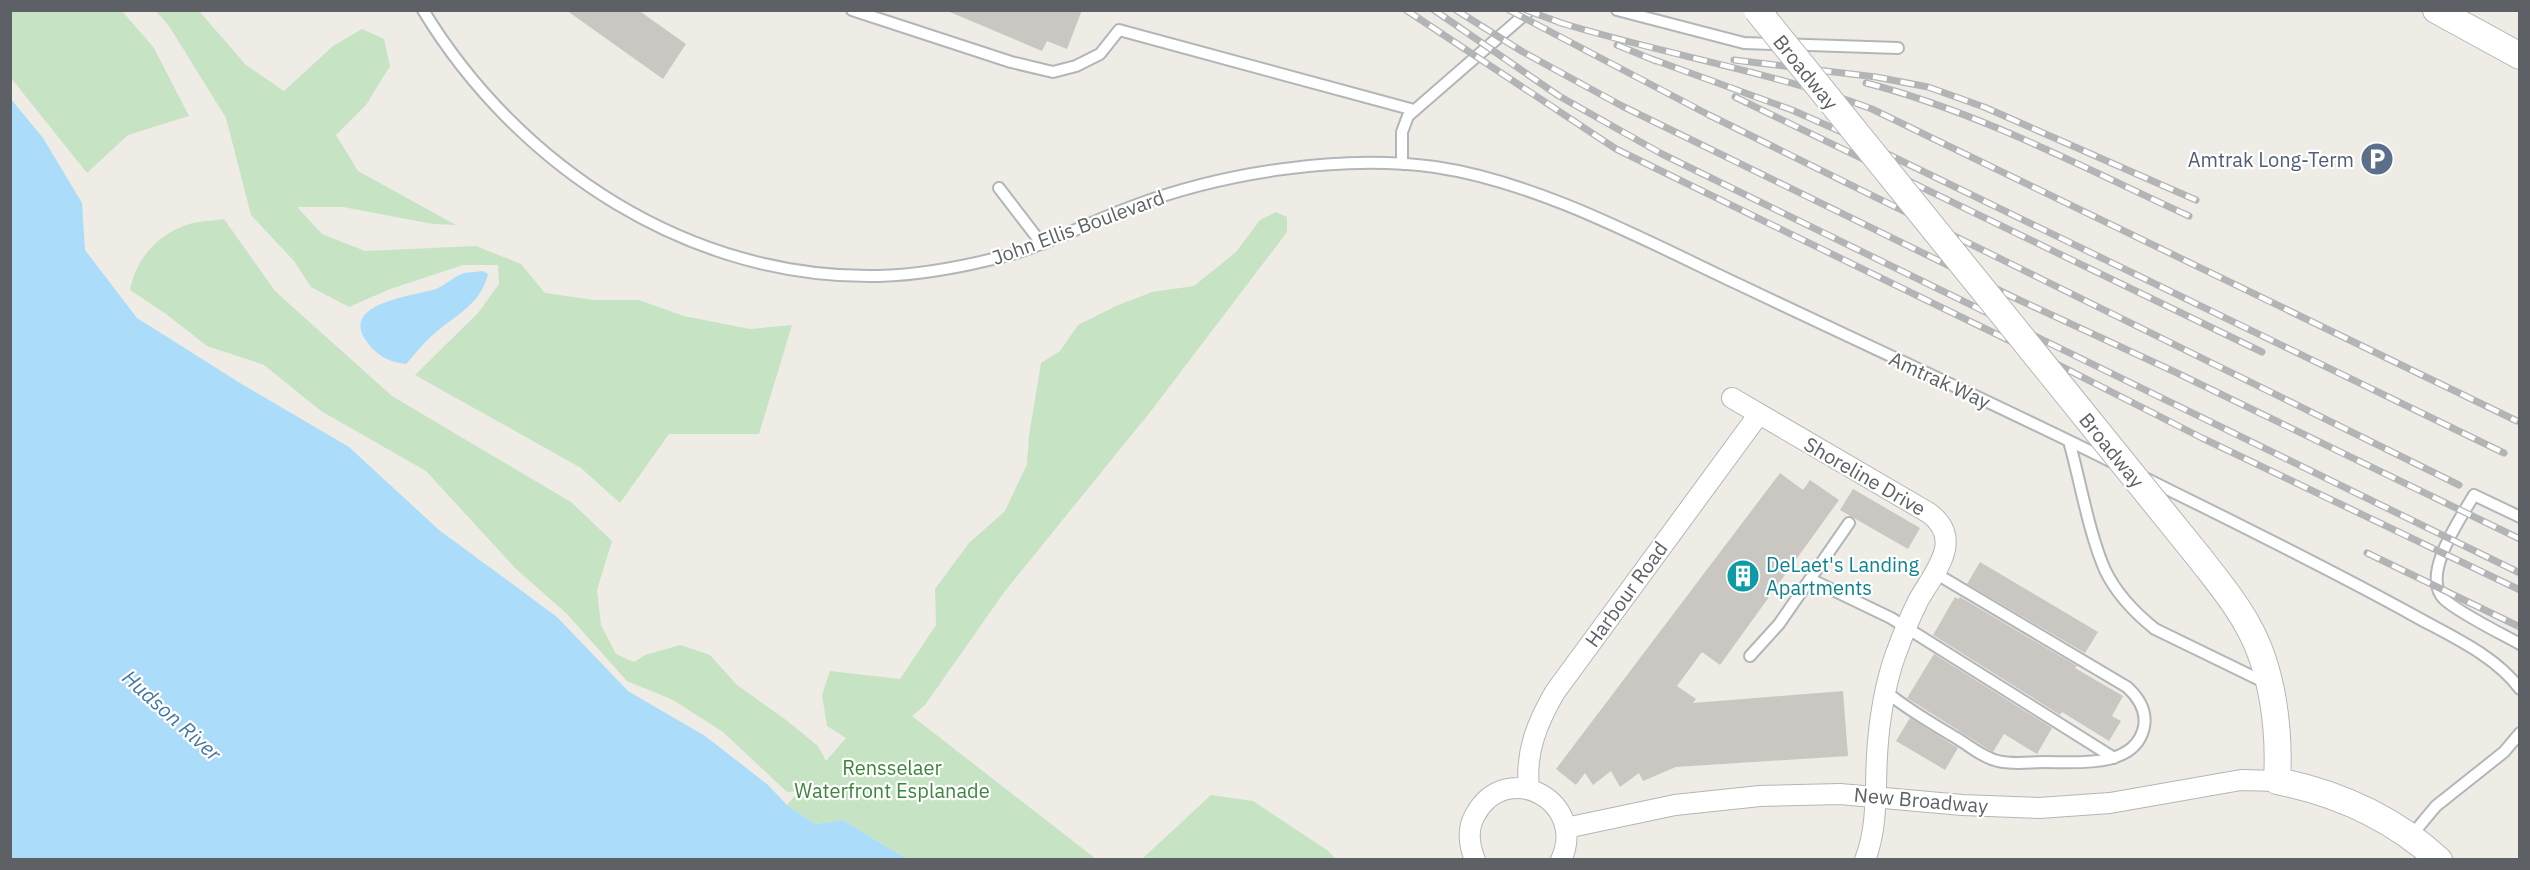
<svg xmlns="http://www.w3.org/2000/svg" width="2530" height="870" font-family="'IBM Plex Sans',sans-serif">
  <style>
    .green { fill: #c6e4c4 }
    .water { fill: #abdcf9 }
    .building { fill: #cac7c2 }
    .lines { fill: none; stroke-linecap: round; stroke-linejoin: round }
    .service-casing { stroke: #b3b6b9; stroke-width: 14 }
    .minor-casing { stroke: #b3b6b9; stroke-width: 22 }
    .tertiary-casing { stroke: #b3b6b9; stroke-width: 28 }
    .service { stroke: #fff; stroke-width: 10 }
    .minor { stroke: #fff; stroke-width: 20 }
    .tertiary { stroke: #fff; stroke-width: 26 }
    .rail-casing { stroke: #b3b4b5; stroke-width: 7 }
    .rail { stroke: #fff; stroke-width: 4.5; stroke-dasharray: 14; stroke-linecap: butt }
    .tertiary-bridge-casing { stroke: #b3b6b9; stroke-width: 28; stroke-linecap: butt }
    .tertiary-bridge { stroke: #fff; stroke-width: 26 }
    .labels { text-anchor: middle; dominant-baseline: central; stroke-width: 4.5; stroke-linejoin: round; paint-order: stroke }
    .street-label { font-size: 20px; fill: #5d6165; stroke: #fff }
    .service-label { font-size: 20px; fill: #4e5e75; stroke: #fff; text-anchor: end }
    .culture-label { font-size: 20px; fill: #0d838f; stroke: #fff; text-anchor: start }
    .park-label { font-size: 20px; fill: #3d853c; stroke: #fff }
    .water-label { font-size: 21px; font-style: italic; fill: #4578a2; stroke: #fff }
  </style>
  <rect width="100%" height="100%" fill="#eeece5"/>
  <path class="green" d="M10,11H122L154,48L189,116L128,135L87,173L11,78Z
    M156,11H199L246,65L284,91L333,46L362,29L384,39L390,66L366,105L336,135L358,171L456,225L433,224L343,207H297L322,234L365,251L476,246L521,264L545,293L594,300H639L684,316L750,329L792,325L759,434H669L620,503L581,468L415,375L478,313L499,284L498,265H463L390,289L349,307L311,287L294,261L251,215L226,118L169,26Z
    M1276,212L1287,217V232L1151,411L1005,591L925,705L912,716L1096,859H907L843,820L815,824L787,805L799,791L787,792L723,732L673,700L627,681L566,613L515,568L426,471L321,411L264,365L207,346L166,314L130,290C136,259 156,236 186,225C197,221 212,221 224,219L275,291L392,396L571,502L612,541L597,590L601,625L616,654L634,662L645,655L680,645L710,655L737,685L786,720L818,746L826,761L846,738L827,726L822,695L830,671L900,679L936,625L935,589L969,543L1005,511L1027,464L1029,436L1041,363L1060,351L1078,325L1116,306L1152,292L1194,286L1236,252L1260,220Z
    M1211,795L1253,801L1327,850L1336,859H1142Z"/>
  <path class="water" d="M10,98L43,138L82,203L85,250L137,318L240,383L349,447L439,530L557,617L628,691L705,736L767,784L787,805L815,824L843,820L907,859H11Z
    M483,271L488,274C481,304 457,314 435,333C424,342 415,354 406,364C389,362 377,356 367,342C338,303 414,296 436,289C446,285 454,276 464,273C470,272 477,272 483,271Z"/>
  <path class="building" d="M566,10H638L686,44L663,79Z
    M945,10H1082L1067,49L1047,41L1042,51Z
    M1780,473L1803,490L1810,480L1839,500L1720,665L1702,652L1677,686L1696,699L1693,703L1843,691L1848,756L1676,767L1643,781L1639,773L1620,787L1611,771L1593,785L1585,773L1576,785L1556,769Z
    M1853,489L1920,528L1908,549L1840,510Z
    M1980,562L2098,632L2085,653L1967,584Z
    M1955,597L1958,599L1960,597L2077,666L2075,668L2123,696L2112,716L2121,721L2109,741L2062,712L2060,715L1933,635Z
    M1934,654L2052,728L2037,754L2004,734L1993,752L1991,751L1907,698Z
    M1910,718L1958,748L1945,770L1896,741Z"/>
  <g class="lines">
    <defs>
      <path id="service" d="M423,10C519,168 691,280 879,276C923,275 967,266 1009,255C1051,243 1090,222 1131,207C1220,173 1339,154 1435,167C1538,182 1646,241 1740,285C1864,344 1989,401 2112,462
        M852,10L1011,62L1053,72L1076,66L1100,54L1119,30L1414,110
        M1617,10L1744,43L1898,48
        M1402,164V132L1408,116L1530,10
        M999,188L1042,244
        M2069,441C2080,480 2089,534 2105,570C2116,593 2135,613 2155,629L2266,683
        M2145,478C2234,522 2324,566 2411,614C2448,635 2494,654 2520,689
        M2520,517L2474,495C2461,518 2420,575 2444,599C2459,613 2500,633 2520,644
        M1810,579L1891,618L2114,758
        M1750,656L1779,624L1849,523
        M1885,691C1908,710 1933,724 1958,739C1971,747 1984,758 1998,761C2013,765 2030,762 2044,762C2076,762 2135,769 2144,727C2147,711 2138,697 2127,687L1935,573
        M2411,836L2436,806L2504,752L2520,733"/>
      <path id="minor" d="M1732,398L1929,513C1965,540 1934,572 1918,601C1909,619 1902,637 1895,656C1884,688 1879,722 1877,755C1875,790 1878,827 1865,860
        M1529,789C1525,752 1537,723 1555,692L1759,414
        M1566,828L1675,805L1760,796L1840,794L1962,805L2039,808L2110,803L2241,780L2277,781
        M1475,860C1469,845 1467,829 1475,815C1507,757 1588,802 1561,860"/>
      <path id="tertiary" d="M2436,10L2520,56
        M2199,557C2216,579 2234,600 2247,624C2273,669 2280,730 2277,781C2338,793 2393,818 2439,860"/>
    </defs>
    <use href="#service" class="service-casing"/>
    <use href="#minor" class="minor-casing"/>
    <use href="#tertiary" class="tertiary-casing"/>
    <use href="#service" class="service"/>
    <use href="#minor" class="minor"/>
    <use href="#tertiary" class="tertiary"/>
    <defs>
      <path id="rail" d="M1406,10L1616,149L2033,352L2202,438L2520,590
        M1434,10L1559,96L1662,154L2520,573
        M1456,10L1523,52L1622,106L2015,298L2175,372L2520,539
        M1509,10L1709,115L2459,485
        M1526,10L1564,24
        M1558,22C1662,54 1769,71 1872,109L2517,421
        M1617,45L1656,61
        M1649,58L1792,110L1844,133L2504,453
        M1734,60L1876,77L1928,87L1984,107L2196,200
        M1866,83C1979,112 2084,168 2189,216
        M1735,97L2262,352
        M2367,553L2520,627"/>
    </defs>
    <use href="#rail" class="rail-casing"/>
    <use href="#rail" class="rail"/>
    <defs>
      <path id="tertiary-bridge" d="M1757,10L2199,557"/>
    </defs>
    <use href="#tertiary-bridge" class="tertiary-bridge-casing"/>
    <use href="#tertiary-bridge" class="tertiary-bridge"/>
  </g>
  <defs>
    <symbol id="parking-disc" viewBox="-11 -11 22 22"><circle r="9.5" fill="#5c6f8a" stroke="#fff"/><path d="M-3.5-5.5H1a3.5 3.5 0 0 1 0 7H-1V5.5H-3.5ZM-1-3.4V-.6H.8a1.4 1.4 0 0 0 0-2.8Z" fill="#fff"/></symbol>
    <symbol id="building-disc" viewBox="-11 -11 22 22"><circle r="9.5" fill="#0f9aa8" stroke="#fff"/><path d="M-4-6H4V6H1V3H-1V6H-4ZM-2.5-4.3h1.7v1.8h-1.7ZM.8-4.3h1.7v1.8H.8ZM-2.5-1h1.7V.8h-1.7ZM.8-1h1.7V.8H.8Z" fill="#fff"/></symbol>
  </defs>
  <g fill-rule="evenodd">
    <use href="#parking-disc" x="2358" y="140" width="38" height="38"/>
    <use href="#building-disc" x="1724" y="557" width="38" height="38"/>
  </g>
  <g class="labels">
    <g class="street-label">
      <text transform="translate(1806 72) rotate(51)">Broadway</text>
      <text transform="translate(1078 227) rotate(-20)">John Ellis Boulevard</text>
      <text transform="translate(1940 380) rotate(25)">Amtrak Way</text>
      <text transform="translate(2112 450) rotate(51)">Broadway</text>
      <text transform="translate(1865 476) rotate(30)">Shoreline Drive</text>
      <text transform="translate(1626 594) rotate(-54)">Harbour Road</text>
      <text transform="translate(1921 800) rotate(5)">New Broadway</text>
    </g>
    <g class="service-label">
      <text x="2354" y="159">Amtrak Long-Term</text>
    </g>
    <g class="culture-label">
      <text x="1766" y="564">DeLaet's Landing<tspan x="1766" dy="23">Apartments</tspan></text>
    </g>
    <g class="park-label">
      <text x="892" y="767">Rensselaer<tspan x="892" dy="23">Waterfront Esplanade</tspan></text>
    </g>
    <g class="water-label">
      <text transform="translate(172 715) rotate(42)">Hudson River</text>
    </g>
  </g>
  <rect width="2530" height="870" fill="none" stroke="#5d6165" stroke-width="24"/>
</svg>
